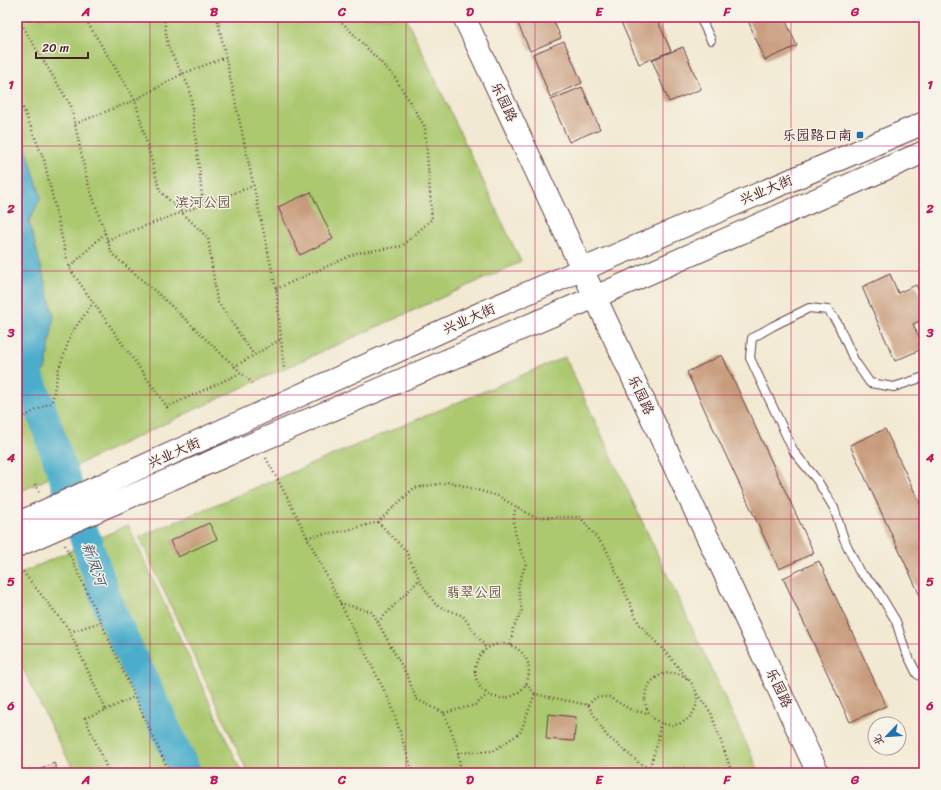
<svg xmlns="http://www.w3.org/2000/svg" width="941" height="790" font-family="Sriracha,'LXGW WenKai TC',sans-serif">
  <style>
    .green { fill: #acc970; stroke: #7b744e }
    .water { fill: #4cadcb; stroke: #4b667b }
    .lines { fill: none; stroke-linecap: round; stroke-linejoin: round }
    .river { stroke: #4cadcb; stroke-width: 31 }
    .building { fill: #c89b7b }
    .lane-casing { stroke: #633d44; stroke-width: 10 }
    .secondary-casing { stroke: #633d44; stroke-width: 24 }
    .path { stroke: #633d44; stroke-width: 2.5; stroke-dasharray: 1 3; stroke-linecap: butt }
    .lane { stroke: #fff; stroke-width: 8 }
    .secondary { stroke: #fff; stroke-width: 22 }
    .secondary-bridge-casing { stroke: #633d44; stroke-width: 24; stroke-linecap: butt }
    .secondary-bridge { stroke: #fff; stroke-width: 22 }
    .grid { fill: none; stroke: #c2185b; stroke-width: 1; stroke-opacity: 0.55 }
    .poi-dot { fill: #1f6fb2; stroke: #f7f3e8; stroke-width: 1.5 }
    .labels { text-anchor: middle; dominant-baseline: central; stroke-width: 3; stroke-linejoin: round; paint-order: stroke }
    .street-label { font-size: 14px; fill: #4a1f2b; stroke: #f7f3e8 }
    .poi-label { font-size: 14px; fill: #4a1f2b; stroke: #f7f3e8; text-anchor: end }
    .park-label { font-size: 14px; fill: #675240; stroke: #f7f3e8 }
    .water-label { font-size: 15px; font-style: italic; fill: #4b586b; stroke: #f7f3e8 }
    .neatline { fill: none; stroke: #c2185b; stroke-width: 1.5 }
    .grid-label { font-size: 13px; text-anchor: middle; font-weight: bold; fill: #c2185b }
  </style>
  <rect width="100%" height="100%" fill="#f7f3e8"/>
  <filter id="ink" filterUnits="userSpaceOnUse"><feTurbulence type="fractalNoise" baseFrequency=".025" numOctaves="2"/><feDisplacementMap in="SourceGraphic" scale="8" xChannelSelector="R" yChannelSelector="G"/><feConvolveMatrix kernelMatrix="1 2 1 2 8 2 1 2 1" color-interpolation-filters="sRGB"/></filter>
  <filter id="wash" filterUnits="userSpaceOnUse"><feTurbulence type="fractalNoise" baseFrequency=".012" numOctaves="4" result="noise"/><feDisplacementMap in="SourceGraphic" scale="16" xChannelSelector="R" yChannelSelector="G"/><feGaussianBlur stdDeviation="0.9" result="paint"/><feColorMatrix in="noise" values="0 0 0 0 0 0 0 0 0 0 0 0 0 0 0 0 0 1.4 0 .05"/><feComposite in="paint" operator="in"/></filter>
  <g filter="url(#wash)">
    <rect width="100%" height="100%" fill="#f2e9d2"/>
    <path class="green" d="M17,17H406L521,262L252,383L17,493Z
      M565,357L760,773H248L139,537Z
      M128,525L242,773H76L59,743L17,657V575Z"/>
    <path class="water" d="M17,121L21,130L41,197L29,221L54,316L46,368L34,383L40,397L17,408Z"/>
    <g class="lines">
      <path class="river" d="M17,349L38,401L110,610L186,773"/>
    </g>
    <g id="blocks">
      <path class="building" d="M515,17H552L561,38L530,51Z
        M609,17H622L611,22Z
        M633,17H656L671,51L639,64L621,22Z
        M749,17H784L797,46L765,60L747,18Z
        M564,41L582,83L550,97L533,54Z
        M683,47L701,89L669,102L652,60Z
        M582,87L600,129L569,142L551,100Z
        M311,192L333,239L300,255L278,207Z
        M890,274L898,293L916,285L924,303V319L913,324L924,348L895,361L862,287Z
        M722,355L814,553L779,569L687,372Z
        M885,429L924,512V604L850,445Z
        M209,523L217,539L178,557L170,541Z
        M819,561L886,706L850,722L783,578Z
        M548,714L576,717L574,741L546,739Z
        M54,763L59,773H33Z"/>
    </g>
  </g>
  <g filter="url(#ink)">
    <use href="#blocks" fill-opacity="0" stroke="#633d44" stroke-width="1"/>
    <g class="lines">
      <defs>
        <path id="lane" d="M700,17L711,40
          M924,377L894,387L870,383L854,360L838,324L828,310L809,308L773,326L752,338L750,358L794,452L817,480L834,508L844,539L859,571L876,588L896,621L905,650L917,674L924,678"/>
        <path id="secondary" d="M464,17L818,773
          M93,489L488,310L924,123
          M101,509L595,297L924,152
          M17,546L35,538"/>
      </defs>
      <use href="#lane" class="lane-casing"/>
      <use href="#secondary" class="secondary-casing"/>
      <path class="path" d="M17,17L71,106L87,180L112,254L163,298L252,383
        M84,17L135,100L160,191L208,238L217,301L254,355
        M164,17L168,47L190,89L203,204
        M217,17L276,289L284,369
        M17,93L44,160L69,268
        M75,124L135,100L182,74L226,57
        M105,233L69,268L167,407L241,373
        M107,240L253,186
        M276,289L357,253L402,246L432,219L425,127L394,76L337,17
        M234,367L281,339
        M21,418L52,402L58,371L72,332L93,303
        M266,458L288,499L391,704L413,773
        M35,484L40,493
        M378,522L406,551L421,583L436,605L463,616L484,645L486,649
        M307,537L344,531L378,522L414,488L450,482L498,496L534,517H580L606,549L639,624L670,657L688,679
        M65,545C101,620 134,697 170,773
        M23,572L68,628L106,710L85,718L109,773
        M340,603L372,612L408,677L416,699L444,713L457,746L461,773
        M378,622L419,580
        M70,632L101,622
        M475 671a27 27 0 1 1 54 0a27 27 0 1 1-54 0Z
        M511,645L513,628L522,612L518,586L526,563C518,545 510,526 516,506
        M645 699a26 26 0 1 1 52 0a26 26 0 1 1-52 0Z
        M526,684L535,694
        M697,694L711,713L730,767L734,773
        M588,705L596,697H609L633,711L648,713
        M106,710L134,697
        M444,713L475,705L487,695
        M458,753L493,751L520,733L535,694L588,705L606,735L638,762L649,769L658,741L660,724
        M645,773L649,769L684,768L717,773"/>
      <use href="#lane" class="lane"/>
      <use href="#secondary" class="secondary"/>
      <defs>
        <path id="secondary-bridge" d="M23,521L93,489
          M35,538L101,509"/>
      </defs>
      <use href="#secondary-bridge" class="secondary-bridge-casing"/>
      <use href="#secondary-bridge" class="secondary-bridge"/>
    </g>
  </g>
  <path class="grid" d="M150,17V773M278,17V773M406,17V773M535,17V773M663,17V773M791,17V773M17,146H924M17,271H924M17,395H924M17,519H924M17,644H924"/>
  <rect class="poi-dot" x="856" y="131" width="8" height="8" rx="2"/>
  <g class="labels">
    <g class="street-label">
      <text transform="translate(504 102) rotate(65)">乐园路</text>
      <text transform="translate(766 190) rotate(-23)">兴业大街</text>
      <text transform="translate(469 319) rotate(-24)">兴业大街</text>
      <text transform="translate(641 395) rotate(65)">乐园路</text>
      <text transform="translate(174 453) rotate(-24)">兴业大街</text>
      <text transform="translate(779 688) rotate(65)">乐园路</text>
    </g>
    <g class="poi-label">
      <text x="852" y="135">乐园路口南</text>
    </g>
    <g class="park-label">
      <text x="203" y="202">滨河公园</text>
      <text x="474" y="592">翡翠公园</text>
    </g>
    <g class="water-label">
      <text transform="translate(94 564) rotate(71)">新凤河</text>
    </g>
  </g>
  <rect width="941" height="790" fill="none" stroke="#f7f3e8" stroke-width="44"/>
  <g transform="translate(887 736) rotate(245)"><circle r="19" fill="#f7f3e8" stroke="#b29e9c"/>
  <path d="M0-3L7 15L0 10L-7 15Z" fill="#1f6fb2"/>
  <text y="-6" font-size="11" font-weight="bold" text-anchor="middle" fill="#4a1f2b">北</text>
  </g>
  <path d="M36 52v6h52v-6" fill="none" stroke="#4a1f2b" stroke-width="2"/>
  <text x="42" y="52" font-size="12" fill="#4a1f2b" stroke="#f7f3e8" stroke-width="3" paint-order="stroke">20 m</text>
  <rect x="22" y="22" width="897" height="746" class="neatline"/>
  <g class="grid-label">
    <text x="86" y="16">A</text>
    <text x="214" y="16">B</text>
    <text x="342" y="16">C</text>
    <text x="470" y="16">D</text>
    <text x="599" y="16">E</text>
    <text x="727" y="16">F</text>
    <text x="855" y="16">G</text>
    <text x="11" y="89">1</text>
    <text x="930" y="89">1</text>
    <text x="11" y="213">2</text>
    <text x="930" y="213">2</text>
    <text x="11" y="337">3</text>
    <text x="930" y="337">3</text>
    <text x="11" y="462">4</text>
    <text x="930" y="462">4</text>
    <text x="11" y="586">5</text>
    <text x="930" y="586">5</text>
    <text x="11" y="710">6</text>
    <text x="930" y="710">6</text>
    <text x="86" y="784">A</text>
    <text x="214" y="784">B</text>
    <text x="342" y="784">C</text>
    <text x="470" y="784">D</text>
    <text x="599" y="784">E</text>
    <text x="727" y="784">F</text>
    <text x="855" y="784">G</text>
  </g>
</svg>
